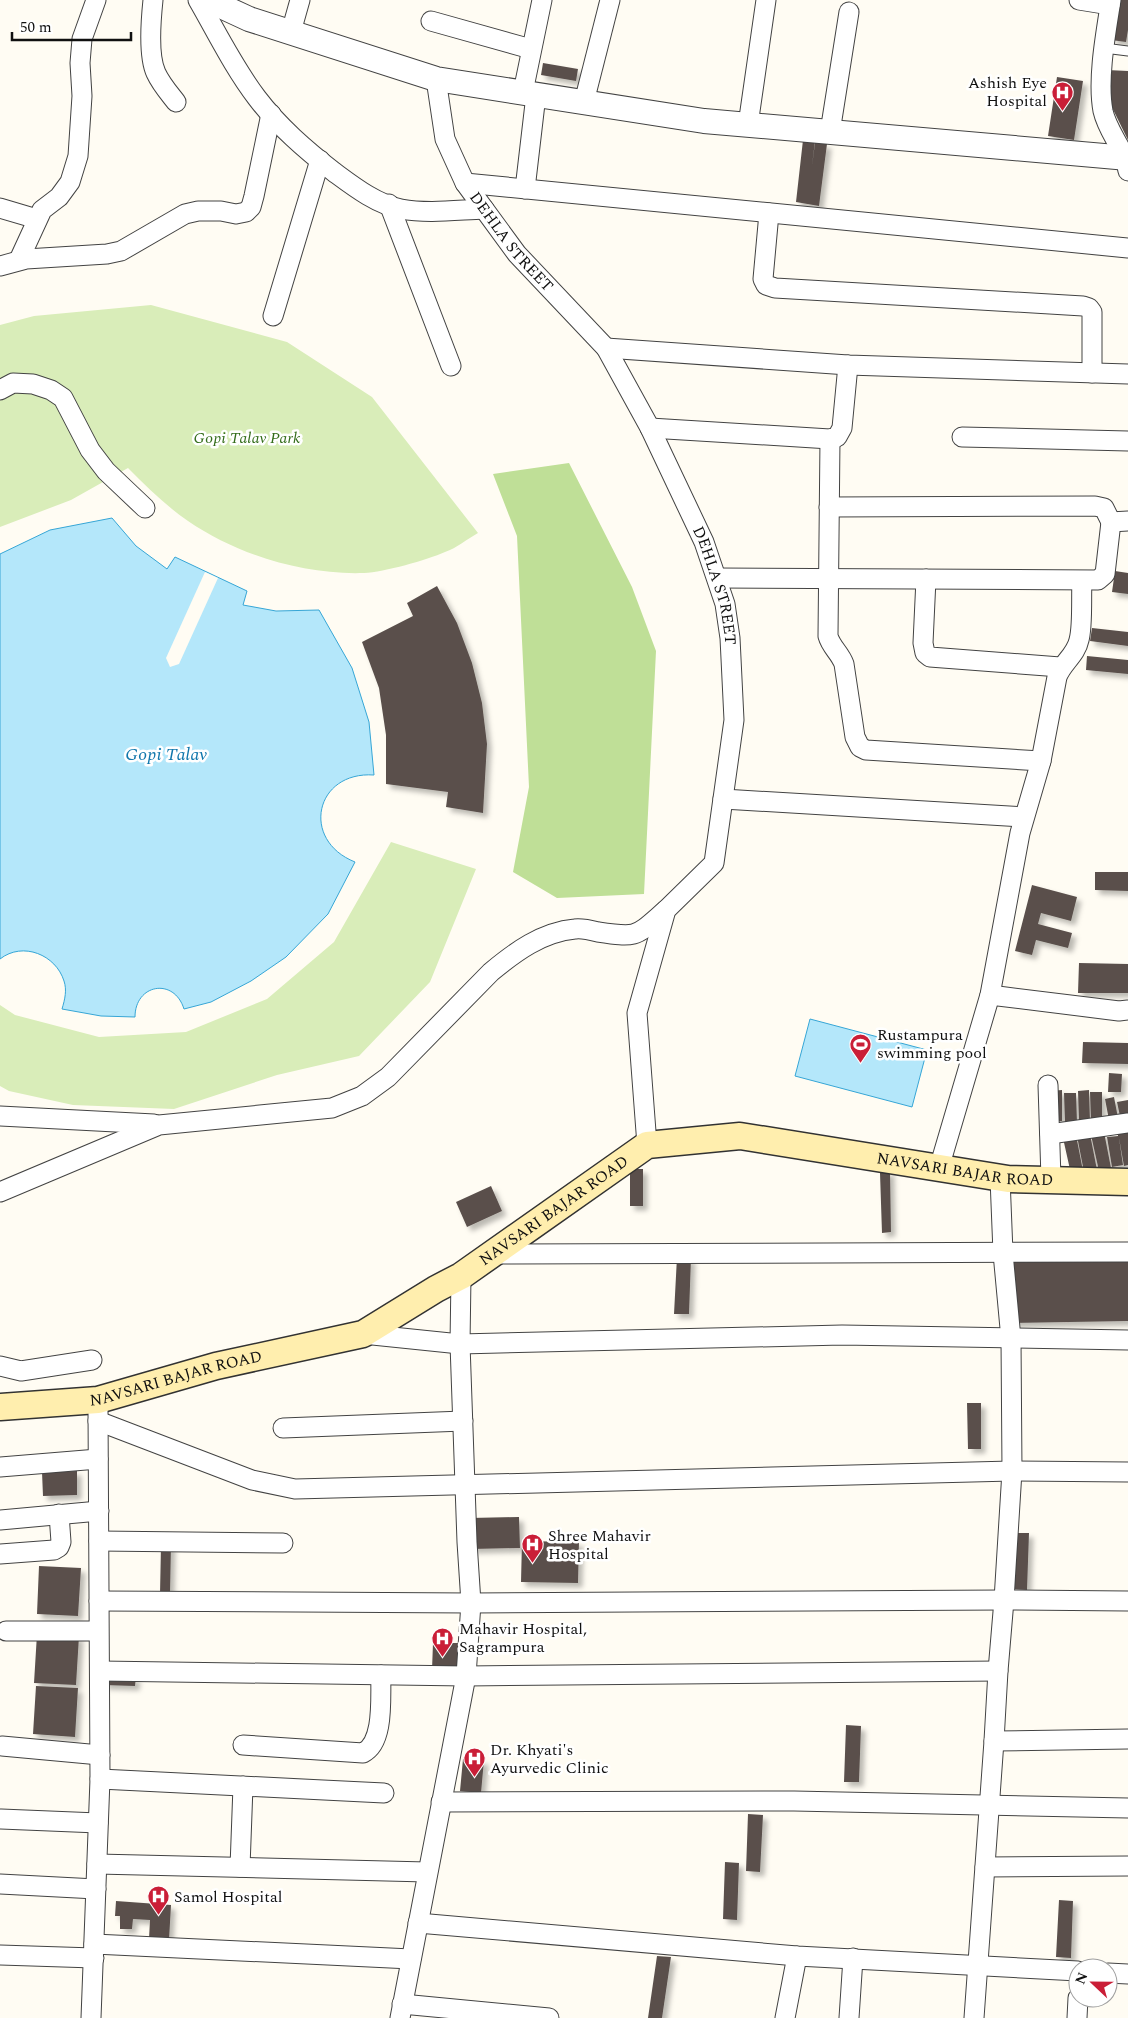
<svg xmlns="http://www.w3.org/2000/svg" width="1128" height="2018" font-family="Spectral,serif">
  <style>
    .green { fill: #d9edb9 }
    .forest { fill: #bfdf97 }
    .water { fill: #b4e7fa; stroke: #36a6d6 }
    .pier { fill: #fffcf3 }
    .building { fill: #5a504c; filter: url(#shadow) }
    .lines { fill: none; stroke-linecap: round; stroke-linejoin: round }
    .service-casing { stroke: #434343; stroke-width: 11 }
    .minor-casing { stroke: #434343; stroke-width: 21 }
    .tertiary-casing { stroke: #434343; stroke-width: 26 }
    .secondary-casing { stroke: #323232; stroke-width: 29 }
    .service { stroke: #fff; stroke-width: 9 }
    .minor { stroke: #fff; stroke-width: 19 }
    .tertiary { stroke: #fff; stroke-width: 24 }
    .secondary { stroke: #ffeeae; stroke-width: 26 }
    .labels { text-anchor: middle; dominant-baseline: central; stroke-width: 5; stroke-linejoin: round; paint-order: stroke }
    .poi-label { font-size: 16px; fill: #101010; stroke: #fff; text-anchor: start }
    .street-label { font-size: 16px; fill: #101010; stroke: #fff }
    .park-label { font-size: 16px; font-style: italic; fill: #346d1b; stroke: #fff }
    .water-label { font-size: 18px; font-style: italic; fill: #1077ac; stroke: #fff }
  </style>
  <defs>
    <filter id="shadow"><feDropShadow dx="4.5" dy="4.5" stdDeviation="2.5" flood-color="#0004"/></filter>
  </defs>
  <rect width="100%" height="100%" fill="#fffcf3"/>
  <path class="green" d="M151,305L287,342L372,397L478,533C467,539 457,548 445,552C427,560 384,572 364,573C303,575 238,555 188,521C166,506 147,487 128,468L71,500L0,527V325L34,316Z
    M391,842L476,869L430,982L359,1056L277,1075L174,1109L73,1105L9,1091L0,1086V1005L15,1015L99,1037L186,1032L267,999L334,942Z"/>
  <path class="forest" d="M569,463L632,587L656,651L644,894L557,898L513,872L529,787L517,536L493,474Z"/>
  <path class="water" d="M112,518L136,546L167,569L175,557L247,591L243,605L276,611L319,610L352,668L369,722L374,775C315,771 300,840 355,862L328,914L286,957L251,981L211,1002L184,1009C174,977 135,984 135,1017L101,1016L62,1009C65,999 67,990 64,981C56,955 23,941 0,959V554L50,530Z
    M810,1019L927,1050L912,1107L795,1076Z"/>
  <path class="pier" d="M205,572L218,578L179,664L170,667L166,658Z"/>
  <path class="building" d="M1118,0H1128V30L1126,42L1111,40Z
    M543,63L578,69L576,81L541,75Z
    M1107,70L1128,71V140L1105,93Z
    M1057,77L1083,81L1074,140L1048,136Z
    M803,140L815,141L812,166L815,143L827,144L819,206L796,202Z
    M1115,571L1128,573V594L1112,592Z
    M437,586L457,623L472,663L482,703L487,744L483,813L446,807L448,792L386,784V735L379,688L362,642L413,616L407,603Z
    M1092,628L1128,632V646L1090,641Z
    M1087,656L1128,660V674L1086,670Z
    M1095,872H1128V891L1095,890Z
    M1032,885L1077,897L1071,921L1041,913L1038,924L1072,933L1068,948L1036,940L1032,955L1015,951Z
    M1079,963L1128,964V993H1078Z
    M1083,1042L1128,1043V1064L1082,1063Z
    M1109,1073L1122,1074L1121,1092H1108Z
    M1062,1090V1121H1051L1050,1091Z
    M1089,1090L1090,1121H1079L1078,1091Z
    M1090,1092H1102V1122H1091Z
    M1064,1093H1076L1077,1123H1065Z
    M1114,1097L1118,1118L1109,1120L1105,1099Z
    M1128,1100V1119L1121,1121L1117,1102Z
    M1128,1128V1165L1124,1166L1119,1138L1123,1165L1112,1167L1107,1137L1118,1136L1117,1130Z
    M1104,1132L1111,1168L1099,1171L1091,1135Z
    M1090,1134L1097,1170L1084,1172L1077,1136Z
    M1076,1135L1083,1171L1071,1174L1063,1138Z
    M630,1169H643V1206H630Z
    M890,1170L891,1232L882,1233L880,1173Z
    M491,1186L502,1211L467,1227L456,1202Z
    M677,1257L691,1258L689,1314H674Z
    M1128,1257V1321L1011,1323L1010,1259Z
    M967,1403H981V1449H968Z
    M77,1471V1495L43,1496L42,1472Z
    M519,1517L520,1548L471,1549L470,1518Z
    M1014,1533H1029L1027,1590L1012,1589Z
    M522,1541L579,1542L578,1583L521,1582Z
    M171,1544L170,1595L160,1594L161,1545Z
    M39,1566L81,1568L78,1616L37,1614Z
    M37,1634L79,1636L76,1685L34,1683Z
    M433,1643H461L460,1671L432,1670Z
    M104,1676L136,1677L135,1686L103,1685Z
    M36,1686L78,1688L75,1737L33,1734Z
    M846,1725L861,1726L859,1782H844Z
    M463,1759L484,1760L481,1793L460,1791Z
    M748,1814L763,1815L760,1872L746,1871Z
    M725,1862L739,1863L737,1920L723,1919Z
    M1059,1900L1073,1901L1071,1958L1056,1957Z
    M116,1901L171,1905L169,1940L149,1939L150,1920L133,1919L132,1929H120V1916H115Z
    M657,1956L671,1957L662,2018H648Z"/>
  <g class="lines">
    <defs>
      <path id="service" d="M1104,48L1128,51"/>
      <g id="minor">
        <path d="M153,0C151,19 148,56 156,73C161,84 169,93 176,102"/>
        <path d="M198,0C217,33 234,68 257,98C279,127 306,150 334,172C353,186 376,204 401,209C428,214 457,210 484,209"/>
        <path d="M1079,0L1110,5"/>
        <path d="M1111,0C1106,32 1097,79 1103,111C1108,133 1125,149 1128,171"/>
        <path d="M431,21L531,49"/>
        <path d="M291,32L300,0"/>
        <path id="s1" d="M436,79L445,139L465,183L517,254L606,348L650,428L704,542L725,604L730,638L734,720L714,863L666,910L637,1013L647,1145"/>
        <path d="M523,92L542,0"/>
        <path d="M584,102L610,0"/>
        <path d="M748,125L766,0"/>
        <path d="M830,132L849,12"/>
        <path d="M465,183L1128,248"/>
        <path d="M525,189L536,95"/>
        <path d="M389,204L451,366"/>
        <path d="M0,208L37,219"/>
        <path d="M769,213L763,279L766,285L775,288L1083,306L1089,308L1092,312V373"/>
        <path d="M19,260L42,210L59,197L70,182L78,156L82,96L80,63L82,39L96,0"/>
        <path d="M0,266L26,259L107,254L121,251L185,214L198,211H221L236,214L246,212L251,207L254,196L271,114"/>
        <path d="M273,316L320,160"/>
        <path d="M606,348L848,365L1128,374"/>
        <path d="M0,390L13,383L33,384L51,390L63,398L90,450L106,471L145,508"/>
        <path d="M650,428L830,439L837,437L842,428L848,365"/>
        <path d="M962,437L1128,441"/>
        <path d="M830,439L828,636C831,647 840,653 844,664L855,737L860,747L866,750L1041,761"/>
        <path d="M829,507L1095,506L1104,508L1111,522L1128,521"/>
        <path d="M717,578L1098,580L1105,574L1111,522"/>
        <path d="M926,579L923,643L925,653L930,657L1060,667"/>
        <path d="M723,799L1024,817"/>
        <path d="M990,995L1119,1011L1128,1010"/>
        <path d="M1048,1085L1051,1179"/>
        <path d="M0,1116L154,1124"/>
        <path d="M1050,1134L1128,1123"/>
        <path d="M939,1168L990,995L1020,833L1041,761L1057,677C1062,663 1076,655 1079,640C1083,626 1081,596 1082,581"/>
        <path d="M0,1192L159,1125L332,1108L362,1096L388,1077L491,972C515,952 542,932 575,929C582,928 590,930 598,932C638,938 635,937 666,910"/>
        <path d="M492,1254L1128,1252"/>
        <path d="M363,1334L460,1344L842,1335L1128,1340"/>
        <path d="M0,1366L21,1371L92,1360"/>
        <path d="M98,1421L252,1480L295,1489L1012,1471L1128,1472"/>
        <path d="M283,1428L463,1421"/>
        <path d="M0,1467L98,1459"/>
        <path d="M0,1520L99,1511"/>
        <path d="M99,1541L283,1543"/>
        <path d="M0,1554L54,1550L59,1547L61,1542L59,1514"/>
        <path d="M99,1601L471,1603L1004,1600L1128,1601"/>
        <path d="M6,1631H98"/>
        <path d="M100,1671L466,1676L998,1671"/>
        <path d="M994,1741L1128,1739"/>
        <path d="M243,1745L363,1753C385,1742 380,1696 381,1675"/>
        <path d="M2,1746L100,1755"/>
        <path d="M100,1779L384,1793"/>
        <path d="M441,1802L794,1801L1128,1808"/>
        <path d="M1,1819L98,1823"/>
        <path d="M97,1864L427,1872"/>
        <path d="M240,1867L243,1786"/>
        <path d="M985,1867L1128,1866"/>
        <path d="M0,1884L96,1889"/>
        <path d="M418,1923L797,1956L1078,1971"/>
        <path d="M94,1944L411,1959"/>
        <path d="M0,1955L94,1958"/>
        <path d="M1108,1973L1128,1974"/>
        <path d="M402,2004L549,2018"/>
        <path d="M91,2018L100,1779L98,1409"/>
        <path d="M400,2018L466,1676L471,1603L467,1542L460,1344L461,1276"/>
        <path d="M785,2018L797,1956"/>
        <path d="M849,2018L853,1958"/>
        <path d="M974,2018L994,1741L998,1671L1004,1600L1012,1471L1011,1339L1003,1253L1000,1178"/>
        <path d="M1077,2018L1078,1998"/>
      </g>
      <path id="tertiary" d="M208,0L249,19L436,79L704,121L1128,158"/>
      <g id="secondary">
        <path id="s2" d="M0,1407L98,1400L216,1366L363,1334L436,1289L461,1276L647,1145L740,1136L1008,1179L1128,1182"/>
      </g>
    </defs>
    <use href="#service" class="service-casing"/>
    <use href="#minor" class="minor-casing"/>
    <use href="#tertiary" class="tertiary-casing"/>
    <use href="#secondary" class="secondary-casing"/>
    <use href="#service" class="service"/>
    <use href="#minor" class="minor"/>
    <use href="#tertiary" class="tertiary"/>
    <use href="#secondary" class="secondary"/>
  </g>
  <defs>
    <symbol id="hospital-pin" viewBox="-11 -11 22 30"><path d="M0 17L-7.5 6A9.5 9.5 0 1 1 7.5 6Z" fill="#ca1e37" stroke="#fff"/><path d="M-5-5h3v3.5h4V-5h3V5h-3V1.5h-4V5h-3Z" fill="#fff"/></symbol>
    <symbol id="stadium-pin" viewBox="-11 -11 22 30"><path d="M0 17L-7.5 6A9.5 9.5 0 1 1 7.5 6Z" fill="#ca1e37" stroke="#fff"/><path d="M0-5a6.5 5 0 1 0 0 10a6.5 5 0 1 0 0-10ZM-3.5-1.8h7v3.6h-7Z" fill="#fff"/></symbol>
  </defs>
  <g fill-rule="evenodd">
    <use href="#hospital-pin" x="1050" y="80" width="25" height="34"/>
    <use href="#stadium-pin" x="848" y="1032" width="25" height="34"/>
    <use href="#hospital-pin" x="520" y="1532" width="25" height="34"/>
    <use href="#hospital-pin" x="430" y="1626" width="25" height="34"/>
    <use href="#hospital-pin" x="462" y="1746" width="25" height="34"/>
    <use href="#hospital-pin" x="146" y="1884" width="25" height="34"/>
  </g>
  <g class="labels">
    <g class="poi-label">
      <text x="1047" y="83" text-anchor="end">Ashish Eye<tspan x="1047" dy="18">Hospital</tspan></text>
      <text x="877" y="1035">Rustampura<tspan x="877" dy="18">swimming pool</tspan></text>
      <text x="548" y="1536">Shree Mahavir<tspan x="548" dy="18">Hospital</tspan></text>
      <text x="459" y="1629">Mahavir Hospital,<tspan x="459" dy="18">Sagrampura</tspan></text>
      <text x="490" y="1750">Dr. Khyati's<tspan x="490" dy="18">Ayurvedic Clinic</tspan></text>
      <text x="174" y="1897">Samol Hospital</text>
    </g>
    <g class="street-label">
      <text stroke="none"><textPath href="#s1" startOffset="184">DEHLA STREET</textPath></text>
      <text stroke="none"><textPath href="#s1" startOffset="589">DEHLA STREET</textPath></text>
      <text stroke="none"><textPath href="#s2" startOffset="1034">NAVSARI BAJAR ROAD</textPath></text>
      <text stroke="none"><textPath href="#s2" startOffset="599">NAVSARI BAJAR ROAD</textPath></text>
      <text stroke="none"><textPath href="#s2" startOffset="179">NAVSARI BAJAR ROAD</textPath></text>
    </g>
    <g class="park-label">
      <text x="247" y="438">Gopi Talav Park</text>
    </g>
    <g class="water-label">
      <text x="166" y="754">Gopi Talav</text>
    </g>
  </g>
  <g transform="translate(1093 1983) rotate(292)"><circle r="24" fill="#ffffff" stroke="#9f9f9f"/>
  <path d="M0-4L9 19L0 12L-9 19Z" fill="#ca1e37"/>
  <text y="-8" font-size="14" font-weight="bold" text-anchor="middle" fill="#101010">N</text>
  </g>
  <path d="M12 32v8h119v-8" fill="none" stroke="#101010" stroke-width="2.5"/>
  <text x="20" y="32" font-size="15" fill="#101010" stroke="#ffffff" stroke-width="4" paint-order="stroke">50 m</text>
</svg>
